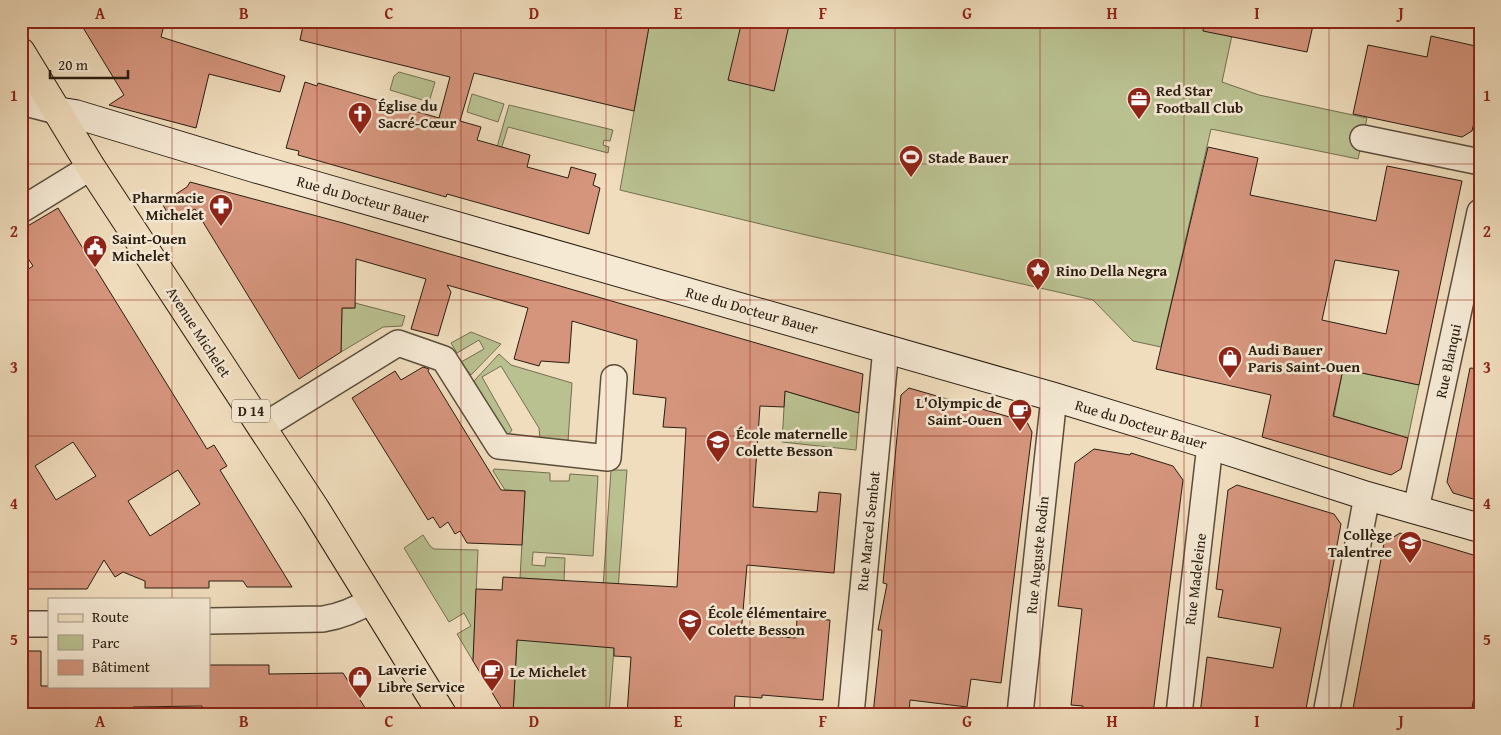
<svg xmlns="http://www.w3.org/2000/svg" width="1501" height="735" font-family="'Gentium Book Plus',serif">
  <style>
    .green { fill: #bac191; stroke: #726f51 }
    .building { fill: #d5957d; stroke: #291d11; fill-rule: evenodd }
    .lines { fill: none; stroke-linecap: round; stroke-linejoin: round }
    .street-casing { stroke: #5b4d3c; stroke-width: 28 }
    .secondary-casing { stroke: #291d11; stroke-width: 30 }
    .primary-casing { stroke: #291d11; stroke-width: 30 }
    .street { stroke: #f5e9d4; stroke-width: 25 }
    .secondary { stroke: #f5e9d4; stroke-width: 28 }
    .primary { stroke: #f0ddbd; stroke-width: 28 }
    .grid { fill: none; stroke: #8f2418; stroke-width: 1; stroke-opacity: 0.55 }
    .labels { text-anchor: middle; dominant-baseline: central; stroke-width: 5; stroke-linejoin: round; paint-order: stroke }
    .shield { fill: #f5e9d4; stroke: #665a4c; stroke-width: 1 }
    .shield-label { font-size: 14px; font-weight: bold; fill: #291d11 }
    .poi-label { font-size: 15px; font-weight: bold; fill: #291d11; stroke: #f5e9d4; text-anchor: start }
    .street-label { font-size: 15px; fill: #291d11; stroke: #f5e9d4 }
    .neatline { fill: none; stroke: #8f2418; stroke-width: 2 }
    .grid-label { font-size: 16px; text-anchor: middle; font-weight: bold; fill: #8f2418 }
  </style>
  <rect width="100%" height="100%" fill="#f0ddbd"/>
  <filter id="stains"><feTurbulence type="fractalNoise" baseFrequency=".004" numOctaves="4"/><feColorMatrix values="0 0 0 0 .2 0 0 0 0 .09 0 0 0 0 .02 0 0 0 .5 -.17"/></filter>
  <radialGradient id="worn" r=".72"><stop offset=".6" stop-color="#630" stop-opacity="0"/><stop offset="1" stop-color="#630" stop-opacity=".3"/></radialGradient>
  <path class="green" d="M650,21H1235L1222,82L1259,95L1367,118L1358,159L1211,129L1161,347L1133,341L1093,300L806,235L620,190Z
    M399,72L435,82L429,102L390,90L394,76Z
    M472,94L504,104L498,122L467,112Z
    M509,105L613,130L610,141L604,140L603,145L609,147L608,153L508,127L499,156L495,154Z
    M355,303L405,316L402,326L383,327L341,352L342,308H355Z
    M471,332L501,344L471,375L461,362L484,349L479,340L457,353L451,343Z
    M499,354L511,365L572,383L568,441L540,439L539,428L501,366L482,377L512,430L509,434H505L474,381Z
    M1343,369L1419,385L1408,438L1334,416Z
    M785,391L859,413L856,450L782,442Z
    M494,469L550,473V481H569L570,474L598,476L593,556L533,552L532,565L545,566L546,557L565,558L564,581L520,578L525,491L505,490L493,471Z
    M611,470H627L617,603L602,602Z
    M423,535L430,546L434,549L478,550L473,661L457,634L471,626L464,613L449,622L404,548Z
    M518,623L614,648L609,714H513Z"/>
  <path class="building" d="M79,21H165L161,37L285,76L280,92L209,74L196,128L109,105L124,95Z
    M304,21H650L634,111L474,73L460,121L481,127L477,140L530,155L527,167L568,178L571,167L596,174L593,185L600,188L589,234L447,194L446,197L298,155L299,151L286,148L305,82L317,86L318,83L439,118L450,77L300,40Z
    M742,21H790L774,91L728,80Z
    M1204,21H1314L1307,52L1203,31Z
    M1431,36L1480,47V97L1472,131L1462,137L1353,114L1368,45L1427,57Z
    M1208,147L1258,158L1250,195L1376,221L1387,166L1462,181L1419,385L1343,369L1338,393L1333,416L1408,438L1401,469L1391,475L1262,437L1271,395L1156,369ZM1335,260L1399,271L1386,334L1322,320Z
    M190,182L343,223L863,374L859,413L785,391L784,407L760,406L753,507L817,512L819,492L841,494L834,573L747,565L741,634L796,638L797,618L830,620L823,700L762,695V698L735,696L734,714H627L631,657L614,656V648L517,640L513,714H505L473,661L476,589L502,590L503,577L677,587L686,428L663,427L666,398L633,394L637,340L572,321L569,363L541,361L539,366L514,359L528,308L447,285L451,292L438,336L411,329L426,279L356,259L355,308H342L341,352L299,379L195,209L172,222L162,203L187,187Z
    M58,208L207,449L214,445L227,466L220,470L292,587H247L243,581H209V588H145V581L123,572L115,577L104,560L87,589H21V274L33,266L21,248V230ZM73,442L96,476L56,500L35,466ZM178,470L200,504L150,536L128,501Z
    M423,367L429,369L428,371L501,490L525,491L522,545L467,543L460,531L455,534L448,522L440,528L433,517L428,520L352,398L395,371L401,380Z
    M1470,368L1480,369V501L1453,493L1447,482Z
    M909,388L1027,422L1032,432L1001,683L971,679L967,707L910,700L909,714H873L882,630H878L887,584L883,583L901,395Z
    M1094,449L1130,455L1131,453L1173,466L1183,480L1153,714H1082L1083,706L1071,705L1082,609L1058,606L1075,463Z
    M1237,485L1334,514L1341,524L1305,714H1263L1242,710L1241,714H1200L1207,657L1273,668L1281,628L1218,617L1223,590L1216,589L1228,490Z
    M1400,533L1480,557V662L1471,714H1352L1384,543Z
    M21,651H41V686H209V665H269V674L343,673L369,714H268V711H202V706L133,707L129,714H21Z"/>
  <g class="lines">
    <defs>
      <path id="street" d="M21,102L56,111
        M1363,138L1480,162
        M21,210L91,167
        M262,427L398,343L444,359L499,446L608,458L614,378
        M1416,509L1480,212
        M209,621L323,619C342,616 356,610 372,600
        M21,624H49
        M851,714L886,348
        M1020,714L1054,397
        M1179,714L1210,445
        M1326,714L1367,496"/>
      <path id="secondary" d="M56,111L75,114L254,168L1054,397L1210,445L1367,496L1480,528"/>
      <path id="primary" d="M21,52L91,167L316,510L442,714"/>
    </defs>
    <use href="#street" class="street-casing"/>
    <use href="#secondary" class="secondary-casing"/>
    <use href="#primary" class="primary-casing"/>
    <use href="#street" class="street"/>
    <use href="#secondary" class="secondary"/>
    <use href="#primary" class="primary"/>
  </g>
  <path class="grid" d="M172,21V599M317,21V714M461,21V714M606,21V714M750,21V714M895,21V714M1040,21V714M1184,21V714M1329,21V714M21,164H1480M21,300H1480M21,436H1480M21,572H1480M172,686V714"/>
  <defs>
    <symbol id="office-pin" viewBox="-11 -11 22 30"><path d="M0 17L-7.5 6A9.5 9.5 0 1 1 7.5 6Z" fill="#8f2418" stroke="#f5e9d4"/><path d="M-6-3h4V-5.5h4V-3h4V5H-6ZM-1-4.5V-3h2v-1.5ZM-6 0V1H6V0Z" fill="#fff"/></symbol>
    <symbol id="church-pin" viewBox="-11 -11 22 30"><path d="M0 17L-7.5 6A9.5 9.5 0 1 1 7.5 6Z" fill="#8f2418" stroke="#f5e9d4"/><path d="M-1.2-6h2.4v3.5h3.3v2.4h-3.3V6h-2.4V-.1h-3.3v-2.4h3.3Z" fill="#fff"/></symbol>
    <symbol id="stadium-pin" viewBox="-11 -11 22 30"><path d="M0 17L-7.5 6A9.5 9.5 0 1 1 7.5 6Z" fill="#8f2418" stroke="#f5e9d4"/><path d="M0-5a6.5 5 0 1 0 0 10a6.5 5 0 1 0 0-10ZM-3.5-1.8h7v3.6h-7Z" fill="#fff"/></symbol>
    <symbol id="pharmacy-pin" viewBox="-11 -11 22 30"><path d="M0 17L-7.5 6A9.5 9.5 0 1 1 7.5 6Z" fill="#8f2418" stroke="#f5e9d4"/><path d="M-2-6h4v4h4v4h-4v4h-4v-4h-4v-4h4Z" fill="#fff"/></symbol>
    <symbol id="civic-pin" viewBox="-11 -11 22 30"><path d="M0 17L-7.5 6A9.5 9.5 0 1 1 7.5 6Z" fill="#8f2418" stroke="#f5e9d4"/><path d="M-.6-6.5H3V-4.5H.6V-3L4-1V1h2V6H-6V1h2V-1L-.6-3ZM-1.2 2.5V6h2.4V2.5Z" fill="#fff"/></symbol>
    <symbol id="sight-pin" viewBox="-11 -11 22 30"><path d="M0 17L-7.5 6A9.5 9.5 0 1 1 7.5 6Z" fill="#8f2418" stroke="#f5e9d4"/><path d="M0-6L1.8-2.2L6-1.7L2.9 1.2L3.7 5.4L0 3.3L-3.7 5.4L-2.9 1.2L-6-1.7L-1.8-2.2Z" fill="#fff"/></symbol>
    <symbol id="shop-pin" viewBox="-11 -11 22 30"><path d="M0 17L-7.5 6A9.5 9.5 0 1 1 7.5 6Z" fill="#8f2418" stroke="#f5e9d4"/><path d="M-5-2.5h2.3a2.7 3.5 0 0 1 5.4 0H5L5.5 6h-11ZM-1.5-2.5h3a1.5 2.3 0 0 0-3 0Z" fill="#fff"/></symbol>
    <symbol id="cafe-pin" viewBox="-11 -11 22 30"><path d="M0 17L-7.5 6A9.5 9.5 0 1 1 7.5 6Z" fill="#8f2418" stroke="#f5e9d4"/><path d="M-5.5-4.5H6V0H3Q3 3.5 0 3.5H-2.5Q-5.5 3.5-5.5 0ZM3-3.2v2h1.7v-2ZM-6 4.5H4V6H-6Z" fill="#fff"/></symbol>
    <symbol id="school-pin" viewBox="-11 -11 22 30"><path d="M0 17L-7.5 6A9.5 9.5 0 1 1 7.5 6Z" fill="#8f2418" stroke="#f5e9d4"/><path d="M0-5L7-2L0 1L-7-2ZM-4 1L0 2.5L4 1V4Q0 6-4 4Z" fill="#fff"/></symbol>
  </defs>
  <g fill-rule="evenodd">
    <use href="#office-pin" x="1125" y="85" width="28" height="38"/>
    <use href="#church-pin" x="346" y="100" width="28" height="38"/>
    <use href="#stadium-pin" x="897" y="143" width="28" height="38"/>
    <use href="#pharmacy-pin" x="207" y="192" width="28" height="38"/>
    <use href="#civic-pin" x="81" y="233" width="28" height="38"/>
    <use href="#sight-pin" x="1024" y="256" width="28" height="38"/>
    <use href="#shop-pin" x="1216" y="344" width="28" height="38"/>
    <use href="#cafe-pin" x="1006" y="397" width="28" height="38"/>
    <use href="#school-pin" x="704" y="428" width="28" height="38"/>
    <use href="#school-pin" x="1396" y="529" width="28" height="38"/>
    <use href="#school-pin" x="676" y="607" width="28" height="38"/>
    <use href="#cafe-pin" x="478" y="657" width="28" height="38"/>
    <use href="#shop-pin" x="346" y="664" width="28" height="38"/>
  </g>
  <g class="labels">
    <rect class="shield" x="232" y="399.5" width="38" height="23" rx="4"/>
    <g class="shield-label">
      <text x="251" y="411">D 14</text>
    </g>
    <g class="poi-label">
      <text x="1156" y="90">Red Star<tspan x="1156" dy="17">Football Club</tspan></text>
      <text x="378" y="105">Église du<tspan x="378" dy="17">Sacré-Cœur</tspan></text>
      <text x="928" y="157">Stade Bauer</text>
      <text x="204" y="197" text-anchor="end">Pharmacie<tspan x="204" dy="17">Michelet</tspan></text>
      <text x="112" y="238">Saint-Ouen<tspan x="112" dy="17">Michelet</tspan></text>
      <text x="1056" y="270">Rino Della Negra</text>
      <text x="1248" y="349">Audi Bauer<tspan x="1248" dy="17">Paris Saint-Ouen</tspan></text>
      <text x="1002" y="402" text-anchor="end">L'Olympic de<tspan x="1002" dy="17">Saint-Ouen</tspan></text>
      <text x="736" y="433">École maternelle<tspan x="736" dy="17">Colette Besson</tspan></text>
      <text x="1392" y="534" text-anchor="end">Collège<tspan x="1392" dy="17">Talentree</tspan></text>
      <text x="708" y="612">École élémentaire<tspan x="708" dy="17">Colette Besson</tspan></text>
      <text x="378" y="669">Laverie<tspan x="378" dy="17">Libre Service</tspan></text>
      <text x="510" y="671">Le Michelet</text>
    </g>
    <g class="street-label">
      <text transform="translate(363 199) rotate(16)">Rue du Docteur Bauer</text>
      <text transform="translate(752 310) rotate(16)">Rue du Docteur Bauer</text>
      <text transform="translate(199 332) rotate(57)">Avenue Michelet</text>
      <text transform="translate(1448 361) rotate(-78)">Rue Blanqui</text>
      <text transform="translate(1141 424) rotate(17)">Rue du Docteur Bauer</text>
      <text transform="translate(868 531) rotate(-84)">Rue Marcel Sembat</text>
      <text transform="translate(1037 555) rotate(-84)">Rue Auguste Rodin</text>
      <text transform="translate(1195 579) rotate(-83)">Rue Madeleine</text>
    </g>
  </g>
  <rect width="1501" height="735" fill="none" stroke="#f0ddbd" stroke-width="55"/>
  <rect x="48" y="598" width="162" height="90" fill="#f5e9d4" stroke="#a39786"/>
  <rect x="58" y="614" width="25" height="8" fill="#f0ddbd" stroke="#a39786"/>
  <text x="92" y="622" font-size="15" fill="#291d11">Route</text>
  <rect x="58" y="635" width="25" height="15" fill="#bac191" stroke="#a39786"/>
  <text x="92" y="648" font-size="15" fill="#291d11">Parc</text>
  <rect x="58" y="660" width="25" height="15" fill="#d5957d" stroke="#a39786"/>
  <text x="92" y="672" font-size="15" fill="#291d11">Bâtiment</text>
  <path d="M50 70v8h78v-8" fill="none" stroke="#291d11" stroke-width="2.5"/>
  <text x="58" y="70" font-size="15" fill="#291d11" stroke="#f5e9d4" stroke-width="4" paint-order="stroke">20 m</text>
  <rect x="28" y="28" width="1446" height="680" class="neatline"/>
  <g class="grid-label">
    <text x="100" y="19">A</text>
    <text x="244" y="19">B</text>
    <text x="389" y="19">C</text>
    <text x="534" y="19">D</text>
    <text x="678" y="19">E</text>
    <text x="823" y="19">F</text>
    <text x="967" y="19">G</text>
    <text x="1112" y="19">H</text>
    <text x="1257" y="19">I</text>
    <text x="1401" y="19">J</text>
    <text x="14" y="101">1</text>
    <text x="1487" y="101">1</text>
    <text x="14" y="237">2</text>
    <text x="1487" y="237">2</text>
    <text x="14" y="373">3</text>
    <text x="1487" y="373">3</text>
    <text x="14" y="509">4</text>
    <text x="1487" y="509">4</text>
    <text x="14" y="645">5</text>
    <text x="1487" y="645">5</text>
    <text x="100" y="727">A</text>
    <text x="244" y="727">B</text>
    <text x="389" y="727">C</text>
    <text x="534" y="727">D</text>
    <text x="678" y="727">E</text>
    <text x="823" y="727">F</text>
    <text x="967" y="727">G</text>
    <text x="1112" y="727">H</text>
    <text x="1257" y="727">I</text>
    <text x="1401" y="727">J</text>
  </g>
  <rect width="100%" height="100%" filter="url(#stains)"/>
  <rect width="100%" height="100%" fill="url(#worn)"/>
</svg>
